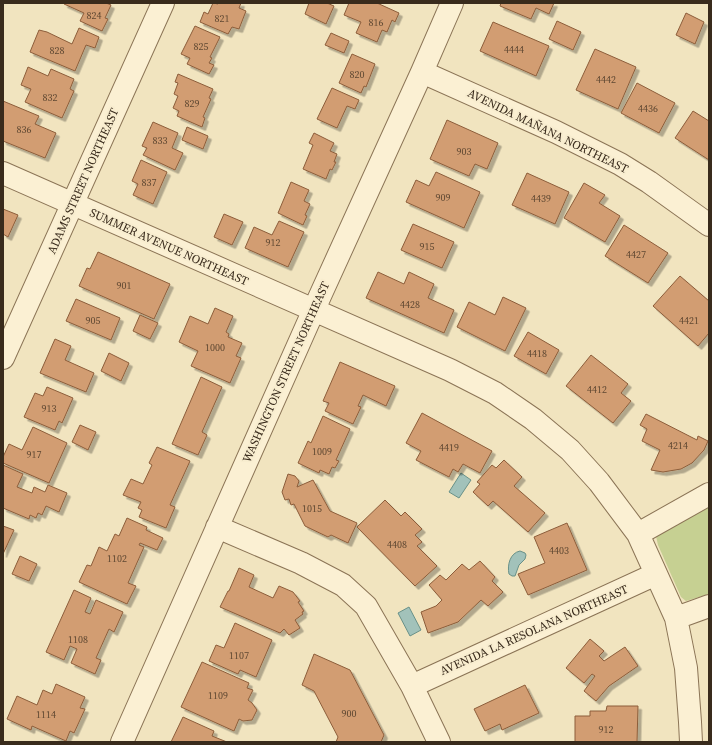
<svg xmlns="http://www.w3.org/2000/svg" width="712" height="745" font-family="'Source Serif 4',serif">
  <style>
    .green { fill: #c6d092 }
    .water { fill: #a2c2ba; stroke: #699188 }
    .building { fill: #d29d72; stroke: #8c5d3a; filter: url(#shadow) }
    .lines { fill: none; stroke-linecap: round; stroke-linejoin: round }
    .minor-casing { stroke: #8b7456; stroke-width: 24 }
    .minor { stroke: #fbf0d3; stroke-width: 22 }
    .labels { text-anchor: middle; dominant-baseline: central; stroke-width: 4; stroke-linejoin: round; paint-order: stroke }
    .number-label { font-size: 10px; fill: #5f4832 }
    .street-label { font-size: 12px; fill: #392b1c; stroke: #f8edcf }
  </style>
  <defs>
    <filter id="shadow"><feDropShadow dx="3.5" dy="3.5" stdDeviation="0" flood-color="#0004"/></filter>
  </defs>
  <rect width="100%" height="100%" fill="#f1e4bf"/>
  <path class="green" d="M709,507V594L686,601L681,597L658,545L656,536Z"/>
  <path class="water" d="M461,473L471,480L459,498L449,492Z
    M520,551L525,553L526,555L525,559L519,565L515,576H512L509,574C507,565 510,553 520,551Z
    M409,607L421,630L410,636L398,613Z"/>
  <path class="building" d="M64,3H106L111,5L105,18L108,19L102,31L80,21L84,13L64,4Z
    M213,3L218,4L219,3H241L239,8L246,11L239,29L232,27L228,34L200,22L204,12L208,14Z
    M309,3H327L334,6L326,24L305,14Z
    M349,3H377L399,13L395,22L392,20L387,32L382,30L377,42L356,33L361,22L344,15Z
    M501,3H554L549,14L536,8L531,19L500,6Z
    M686,13L704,22L695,44L676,35Z
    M557,21L581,32L573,50L549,39Z
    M493,22L549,46L536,76L480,51Z
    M195,26L220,37L210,57L212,58L209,63L214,65L209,74L187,64L190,58L181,54Z
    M79,28L99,37L95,48L86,45L75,71L30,52L39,30L47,32L72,44Z
    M331,33L349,41L344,53L325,45Z
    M595,49L636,67L618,109L576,90Z
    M352,54L375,64L366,87L364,86L361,93L339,83Z
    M28,67L48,76L51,69L74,79L70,89L74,91L62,118L25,102L31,89L21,85Z
    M178,74L213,89L209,98L211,99L203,117L205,118L202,127L177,116L179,111L173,108L178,96L174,94L178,83L175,82Z
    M637,83L675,103L659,133L621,113Z
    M332,88L359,100L355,109L347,106L337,128L317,119Z
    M3,101L39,116L35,124L56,133L45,158L3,141Z
    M693,111L709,121V160L675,138Z
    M447,120L498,143L487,169L475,164L469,176L430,159Z
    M153,122L178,133L172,148L183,153L175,170L143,155L147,148L142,146Z
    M187,127L208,136L203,149L182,140Z
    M314,133L334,143L330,151L337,154L334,162H336L332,170L330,169L326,179L303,169L313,145L309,143Z
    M141,160L167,172L153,204L133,195L138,184L132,181Z
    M436,172L480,192L464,228L406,202L416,180L429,186Z
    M527,173L569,192L555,224L512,205Z
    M291,182L309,190L304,201L310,204L305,215L307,216L303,225L278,213Z
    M584,183L605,195L599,203L620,216L605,242L564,218Z
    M3,209L18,215L8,237L3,234Z
    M224,214L243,222L232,245L214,237Z
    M279,221L304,232L288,267L245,248L254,227L272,235Z
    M413,224L454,242L442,268L401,250Z
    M624,225L668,253L648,283L605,256Z
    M98,252L170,284L154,319L79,286L87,268L90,269Z
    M378,272L404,284L409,272L434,284L428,298L454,310L444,333L366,298Z
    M680,276L709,301V333L698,346L653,306Z
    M503,297L526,308L505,351L457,327L469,302L495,315Z
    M76,299L120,318L111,340L66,321Z
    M215,308L233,316L226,332L229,334L228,337L242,343L236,356L241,358L230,383L191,366L198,351L179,342L190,316L208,324Z
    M140,315L158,323L150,339L133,331Z
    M528,332L559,350L546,374L514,356Z
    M55,339L71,346L65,360L94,373L86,392L40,373Z
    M109,353L129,363L121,381L101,371Z
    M591,355L628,384L621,393L631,401L613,423L566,386Z
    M340,362L395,386L386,406L363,395L358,406L361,407L353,424L325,411L329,403L323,401Z
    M201,377L222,387L202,432L207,435L198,455L172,444Z
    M47,387L73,398L62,423L59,421L55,430L24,417L35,393L43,396Z
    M422,413L492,451L480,473L463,464L458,472L453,469L449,477L416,460L421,451L406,443Z
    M646,414L697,440L698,436L708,441L704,450L692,463L681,469L663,472L651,470L660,450L642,441L647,429L640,425Z
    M323,416L350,429L336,460L339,461L335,468L332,467L329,474L320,470L319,473L298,463L308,441L311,443Z
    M80,425L96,432L88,450L72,442Z
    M33,427L67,443L49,483L3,463V457L9,444L22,450Z
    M157,447L190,461L170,505L175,507L166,528L139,517L142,510L138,508L141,502L123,495L131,479L143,484L152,465L149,463Z
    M504,460L522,477L514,486L545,513L528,532L493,501L488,506L473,492L480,484L477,482L492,465L496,468Z
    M3,465L23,474L17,487L32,493L34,487L45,492L48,485L67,493L59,512L46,506L42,515L38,513L36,518L30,515L29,519L3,508Z
    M288,474L295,476L299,481L297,487L313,480L330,511L357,523L348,543L331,535L328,537L305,526L294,504L291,505L289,499L285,500L282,492Z
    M385,500L401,516L405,512L422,529L415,535L422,542L417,546L437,566L415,586L357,527Z
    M127,518L147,527L146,530L163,538L157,550L140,543L139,545L144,547L128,583L136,586L127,604L79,582L87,565L91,566L99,547L107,551L115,534L119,536Z
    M567,523L587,570L528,595L518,574L545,563L534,537Z
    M3,526L14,530L3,554Z
    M20,556L37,564L29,581L12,574Z
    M480,561L495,577L492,581L503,592L488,606L481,600L458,622L428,633L421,612L436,606L442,600L429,585L440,575L446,580L462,564L469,570Z
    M239,568L254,575L249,587L273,598L279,586L293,592L300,601L298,602L304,611L302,612L303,614L295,620L300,628L289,635L284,629L280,633L220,607L228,591H229Z
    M74,590L91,598L85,612L90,614L96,600L123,612L114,632L109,629L96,658L101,660L95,674L71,663L77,649L70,646L64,660L46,652Z
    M235,623L272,640L256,677L240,670L238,674L209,661L216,645L224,648Z
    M590,639L604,651L599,656L604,661L625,647L638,666L609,686L596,701L584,691L595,676L592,674L584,683L566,668Z
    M314,654L350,670L384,735L381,742H336L338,737L314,691L302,685Z
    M202,662L249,683L247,688L253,690L248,700L252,703L257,710L252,720L243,721L239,719L234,731L181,707Z
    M56,684L85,697L80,708L85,709L74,733L70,731L66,741L32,726L31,730L7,719L17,696L37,705L43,690L52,694Z
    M525,685L539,713L502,730L500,724L485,731L474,709Z
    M607,706H638L637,742H575V716H590V711H606Z
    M183,717L214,731L212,736L227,742H171Z"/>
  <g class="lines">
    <defs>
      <path id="minor" d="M422,72L556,132L620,164L649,182L709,225
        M3,173L450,370L495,393L533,419L570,450L599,482L638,534L676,618L686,668L690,722L691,742
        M3,358L163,3
        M217,527L301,563L343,585L366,606L412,686L439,742
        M638,534L709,494
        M676,618L709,606
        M412,686L656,574
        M122,742L320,296L422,72L452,3"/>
    </defs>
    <use href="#minor" class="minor-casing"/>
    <use href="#minor" class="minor"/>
  </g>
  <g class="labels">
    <g class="number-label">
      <text x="94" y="15">824</text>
      <text x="222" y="18">821</text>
      <text x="376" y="22">816</text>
      <text x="201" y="46">825</text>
      <text x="514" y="49">4444</text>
      <text x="57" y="50">828</text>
      <text x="357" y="74">820</text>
      <text x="606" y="79">4442</text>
      <text x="50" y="97">832</text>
      <text x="192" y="103">829</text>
      <text x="648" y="108">4436</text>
      <text x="24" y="129">836</text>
      <text x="160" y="140">833</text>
      <text x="464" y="151">903</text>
      <text x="149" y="182">837</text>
      <text x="443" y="197">909</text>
      <text x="541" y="198">4439</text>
      <text x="273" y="242">912</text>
      <text x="427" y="246">915</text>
      <text x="636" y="254">4427</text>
      <text x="124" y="285">901</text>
      <text x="410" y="304">4428</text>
      <text x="93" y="320">905</text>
      <text x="689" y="320">4421</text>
      <text x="215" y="347">1000</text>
      <text x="537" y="353">4418</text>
      <text x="597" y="389">4412</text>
      <text x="49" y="408">913</text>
      <text x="678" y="445">4214</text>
      <text x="449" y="447">4419</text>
      <text x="322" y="451">1009</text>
      <text x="34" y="454">917</text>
      <text x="312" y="508">1015</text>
      <text x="397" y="544">4408</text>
      <text x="559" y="550">4403</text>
      <text x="117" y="558">1102</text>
      <text x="78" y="639">1108</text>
      <text x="239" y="655">1107</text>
      <text x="218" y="695">1109</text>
      <text x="349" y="713">900</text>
      <text x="46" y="714">1114</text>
      <text x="606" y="729">912</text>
    </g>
    <g class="street-label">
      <text transform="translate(548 131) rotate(26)">AVENIDA MAÑANA NORTHEAST</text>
      <text transform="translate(83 181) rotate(-66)">ADAMS STREET NORTHEAST</text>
      <text transform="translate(169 247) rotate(24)">SUMMER AVENUE NORTHEAST</text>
      <text transform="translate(286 372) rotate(-66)">WASHINGTON STREET NORTHEAST</text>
      <text transform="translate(534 630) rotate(-24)">AVENIDA LA RESOLANA NORTHEAST</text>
    </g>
  </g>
  <rect width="712" height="745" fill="none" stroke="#392b1c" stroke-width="8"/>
</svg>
